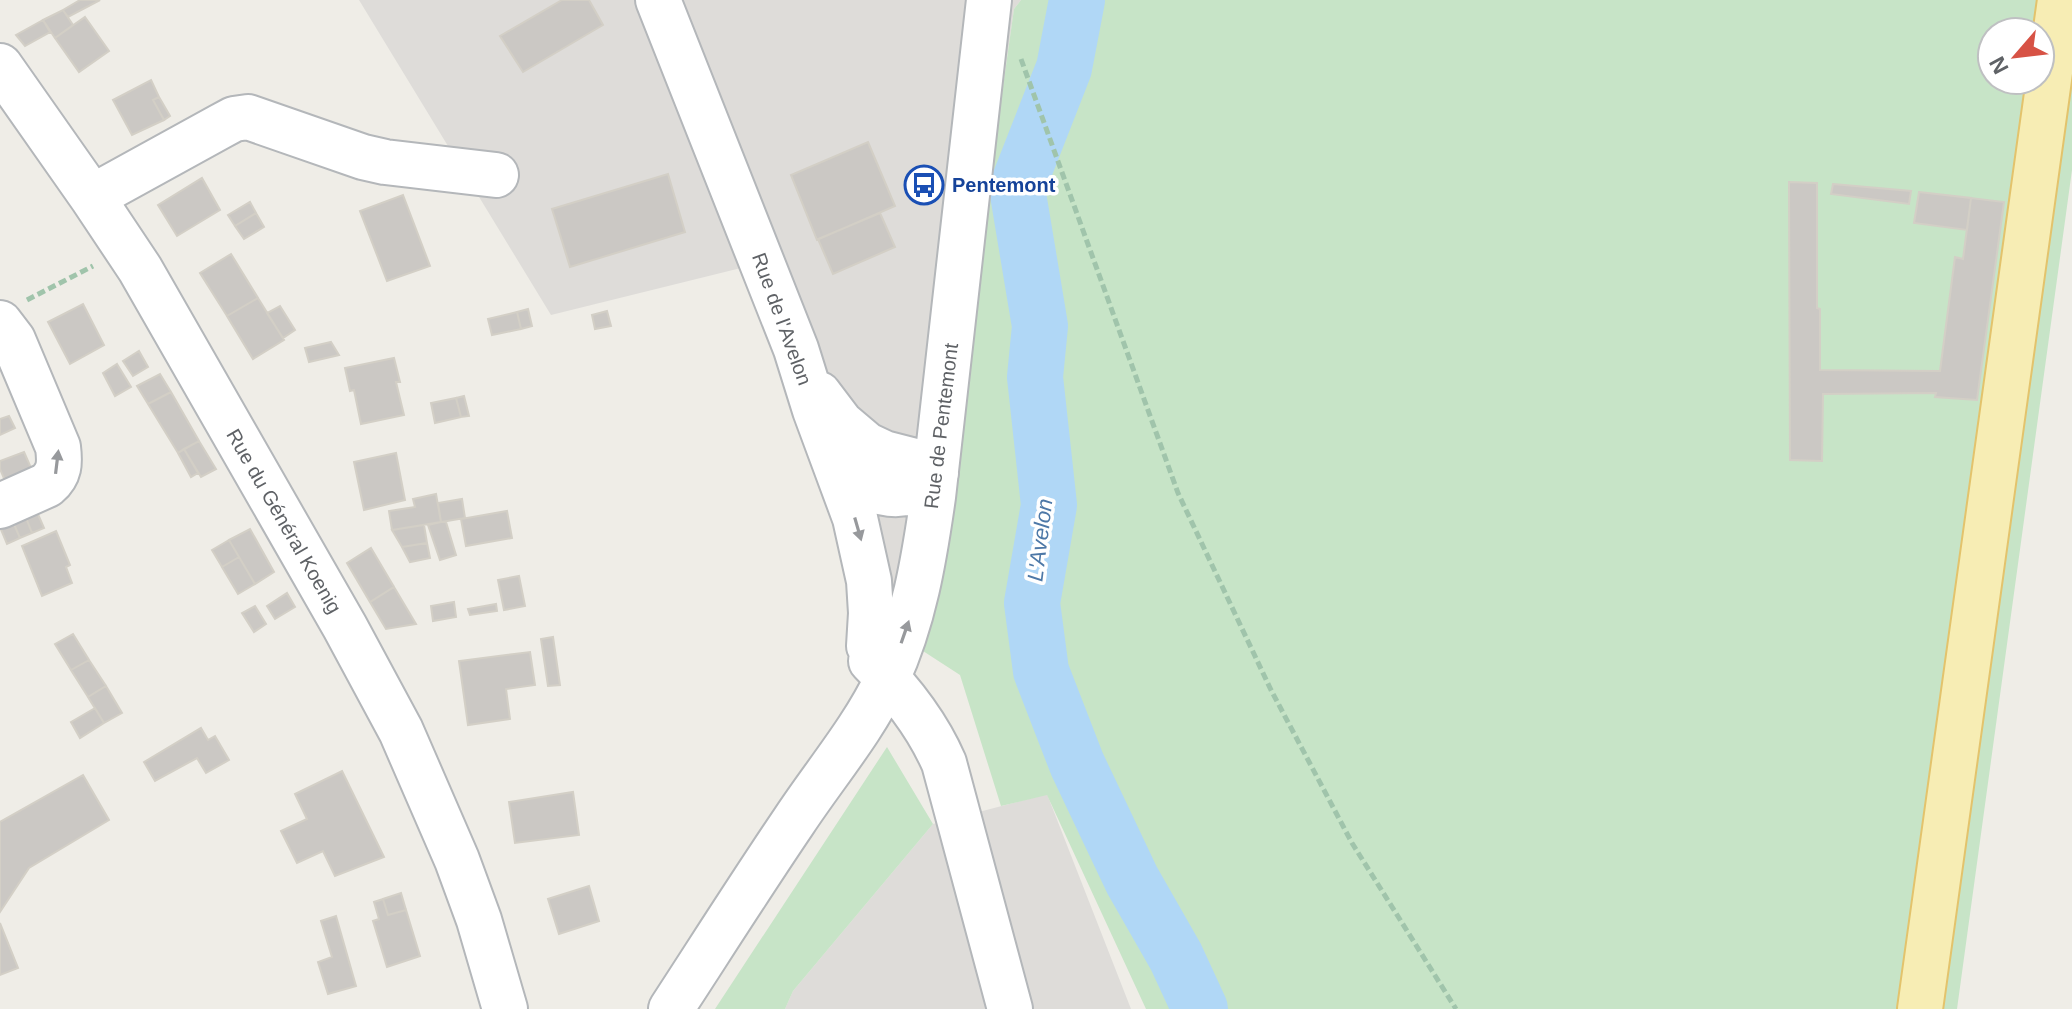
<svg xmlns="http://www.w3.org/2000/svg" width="2072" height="1009" font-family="Helvetica,sans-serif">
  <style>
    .industrial { fill: #dedcd9 }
    .green { fill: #c7e4c7; fill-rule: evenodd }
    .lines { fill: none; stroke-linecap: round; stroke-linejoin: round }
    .river { stroke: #b0d7f6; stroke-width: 56 }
    .building { fill: #cbc8c4; stroke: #d3cfc6; stroke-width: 2 }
    .minor-casing { stroke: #b4b7ba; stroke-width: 48 }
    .major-casing { stroke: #e3c36c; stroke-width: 48 }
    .path { stroke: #a0c4ab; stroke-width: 5; stroke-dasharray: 8 4; stroke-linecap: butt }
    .minor { stroke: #fff; stroke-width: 44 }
    .major { stroke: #f7edb4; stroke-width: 44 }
    .oneway { fill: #97999c }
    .labels { text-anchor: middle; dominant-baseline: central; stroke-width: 7; stroke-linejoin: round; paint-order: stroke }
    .transit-label { font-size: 20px; font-weight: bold; fill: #164399; stroke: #fff; text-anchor: start }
    .street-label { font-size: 20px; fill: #5f6266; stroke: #fff }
    .water-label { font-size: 22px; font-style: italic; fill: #4d78a7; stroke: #fff }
  </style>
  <rect width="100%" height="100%" fill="#efede7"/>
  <path class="industrial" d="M359,0H1021L1014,9L923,651L749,266L551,315Z
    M1047,794L1131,1009H785L793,991L933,824Z"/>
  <path class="green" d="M1021,0H2072V170L1957,1009H1146L1047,795L1001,806L960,675L923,651L1014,9ZM1992,32H2040V80H1992Z
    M887,747L933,824L793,991L785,1009H715Z"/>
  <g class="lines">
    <path class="river" d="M1077,0L1064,68L1017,188L1040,326L1035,377L1049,505L1032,603L1041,671L1077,764L1132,880L1176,957L1200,1009"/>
  </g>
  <path class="building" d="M80,0H100L68,17L63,10Z
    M562,0H589L603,25L523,72L500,36Z
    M63,10L73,25L55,38L43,20Z
    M85,17L109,51L79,72L55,38Z
    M43,20L50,32L25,46L16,35Z
    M151,80L159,97L153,100L164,120L132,135L113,100Z
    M159,97L170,116L164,120L153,100Z
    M868,142L895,206L817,240L791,175Z
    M668,174L685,232L570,267L552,209Z
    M202,178L220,210L177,236L158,205Z
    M1789,182L1817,183V308L1820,309V370L1940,371L1955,257L1963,259L1971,198L2004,202L1977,400L1935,397L1936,393L1823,394L1822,461L1790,460Z
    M1833,184L1911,191L1909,204L1831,194Z
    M1919,192L1971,198L1967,230L1914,223Z
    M403,195L430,266L387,281L360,211Z
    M250,202L256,213L235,226L228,215Z
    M256,213L264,227L244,239L235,226Z
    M880,213L895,247L833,274L818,239Z
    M231,254L258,298L227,316L200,273Z
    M258,298L284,340L253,359L227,316Z
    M83,304L104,345L70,364L48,322Z
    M280,306L295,330L283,338L267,313Z
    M528,309L532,326L521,329L517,312Z
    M607,311L611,326L595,329L592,315Z
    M517,312L521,329L492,335L488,319Z
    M331,342L339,355L309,362L305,348Z
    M139,351L148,367L133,376L123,361Z
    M394,358L400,382H396L404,415L361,424L354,390L350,391L345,368Z
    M117,364L131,387L115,396L103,373Z
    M160,374L171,392L148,404L137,386Z
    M171,392L199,441L178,453L148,404Z
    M464,396L469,416L461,417L456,398Z
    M456,398L461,417L435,423L431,403Z
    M9,416L15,428L0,435V419Z
    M199,441L216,469L201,477L184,449Z
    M184,449L198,473L191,477L178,453Z
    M24,452L35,477L8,488L0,469V461Z
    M396,453L405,500L364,510L354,462Z
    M436,494L441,522L392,530L389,511L415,507L413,499Z
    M462,499L465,518L441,522L438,503Z
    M34,505L44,528L32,533L23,510Z
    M23,510L32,533L20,538L10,515Z
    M507,511L512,538L466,546L461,519Z
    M10,515L20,538L7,544L0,527Z
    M441,522H446L456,555L440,560L428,525Z
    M424,525L427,543L402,547L392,530Z
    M250,529L274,572L255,584L229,540Z
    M56,531L70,565L66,567L72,583L42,596L22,546Z
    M229,540L239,557L222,567L212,550Z
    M427,543L430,558L410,562L402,547Z
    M371,548L394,587L370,602L347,563Z
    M239,557L255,584L238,594L222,567Z
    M519,576L525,606L504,610L498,580Z
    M394,587L416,624L386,629L370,602Z
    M287,593L295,607L275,619L267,606Z
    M454,602L456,617L433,621L431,606Z
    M496,604L497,611L470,615L468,609Z
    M255,606L266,624L254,632L242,613Z
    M73,634L89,660L71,670L55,644Z
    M553,637L560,685L548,686L541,639Z
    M530,652L535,685L506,689L510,719L468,725L459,661Z
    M89,660L106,686L88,697L71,670Z
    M106,686L122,713L104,723L88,697Z
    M95,708L104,723L80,738L71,722Z
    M201,728L208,740L215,736L229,760L206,773L197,758L155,781L144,762Z
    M342,771L384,857L335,876L323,851L297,863L281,831L307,819L295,794Z
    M83,775L109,820L29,868L0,912V822Z
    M573,792L579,835L515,843L509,802Z
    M589,886L599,921L559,934L548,899Z
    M401,893L406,910L388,915L383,899Z
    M383,899L388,915L406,910L420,956L387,967L373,921L379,919L374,902Z
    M336,916L356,986L328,994L318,962L332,957L321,921Z
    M0,923L18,968L0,975Z"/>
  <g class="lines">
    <defs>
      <path id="minor" d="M658,0L796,349L815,410L855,518L869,581L871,613L869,646
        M0,66L92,197L140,269L345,627L401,731L457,860L479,920L505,1009
        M92,197L221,126L234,119L248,117L363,157L385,162L496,175
        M0,323L13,340L58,447C60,463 60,474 47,485L0,506
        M819,394L841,423L867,445L884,453L919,462L936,473C929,481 921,489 911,492C884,500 852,484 836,464
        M871,661C901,691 927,724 944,763L1010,1009
        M671,1009C712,946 752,883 794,821C825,774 863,730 887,679C914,621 924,560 933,497L989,0"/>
      <path id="major" d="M1920,1009L2060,0"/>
    </defs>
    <use href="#minor" class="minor-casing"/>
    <use href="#major" class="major-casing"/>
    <path class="path" d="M1021,59L1178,493L1271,690L1352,843L1456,1009
      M27,300L93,266"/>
    <use href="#minor" class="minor"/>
    <use href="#major" class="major"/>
  </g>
  <defs><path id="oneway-solid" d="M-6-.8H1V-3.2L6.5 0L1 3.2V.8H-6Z" transform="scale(2)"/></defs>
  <g class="oneway">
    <use href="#oneway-solid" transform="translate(57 462) rotate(-83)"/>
    <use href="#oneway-solid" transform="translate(858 529) rotate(74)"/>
    <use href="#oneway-solid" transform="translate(905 632) rotate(-71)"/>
  </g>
  <defs>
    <symbol id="bus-ring" viewBox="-11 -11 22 22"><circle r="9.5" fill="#fff" stroke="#1a4fb4" stroke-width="1.5"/><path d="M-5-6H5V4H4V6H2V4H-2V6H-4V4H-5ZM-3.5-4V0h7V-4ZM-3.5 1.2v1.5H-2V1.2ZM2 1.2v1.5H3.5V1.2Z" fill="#1a4fb4"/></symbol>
  </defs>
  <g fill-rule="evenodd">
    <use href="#bus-ring" x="902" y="163" width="44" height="44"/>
  </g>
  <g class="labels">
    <g class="transit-label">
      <text x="952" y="185">Pentemont</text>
    </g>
    <g class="street-label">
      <text transform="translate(782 319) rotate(70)">Rue de l'Avelon</text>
      <text transform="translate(941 426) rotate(-83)">Rue de Pentemont</text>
      <text transform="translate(284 521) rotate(60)">Rue du Général Koenig</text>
    </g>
    <g class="water-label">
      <text transform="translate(1040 540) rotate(-83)">L'Avelon</text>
    </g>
  </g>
  <g transform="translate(2016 56) rotate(242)"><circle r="38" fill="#ffffff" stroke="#bfc0c2" stroke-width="2"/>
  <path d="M0-6L14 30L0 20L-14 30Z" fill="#d75245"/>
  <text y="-12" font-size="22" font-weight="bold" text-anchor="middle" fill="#5f6266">N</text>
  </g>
</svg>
